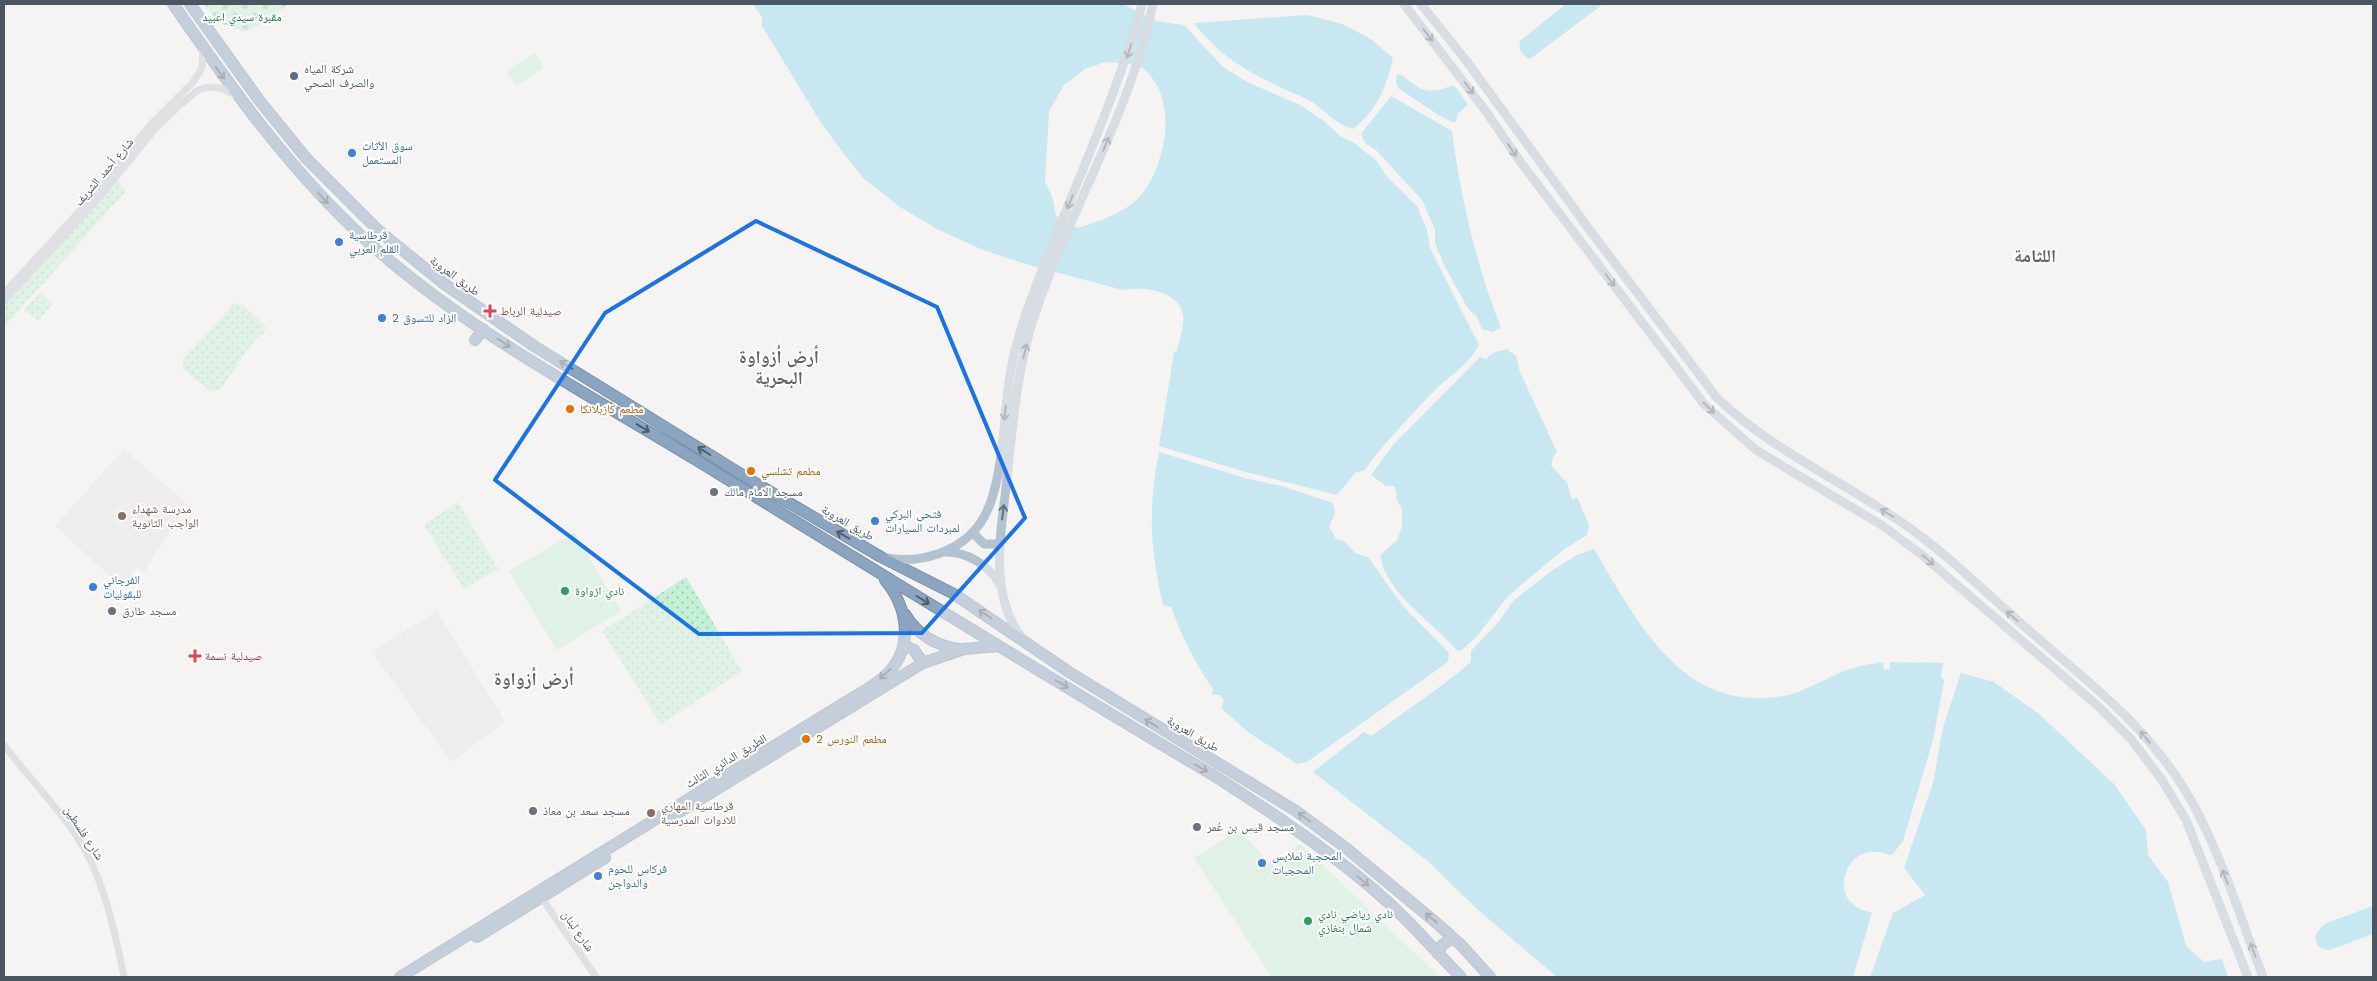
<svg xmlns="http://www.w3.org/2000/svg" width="2377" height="981" font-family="'Work Sans','Noto Naskh Arabic',sans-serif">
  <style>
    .education { fill: #e6e4e5 }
    .grass { fill: url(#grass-dots) }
    .cemetery { fill: url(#cemetery-stones) }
    .garden { fill: #c3f1d5 }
    .water { fill: #90daee; fill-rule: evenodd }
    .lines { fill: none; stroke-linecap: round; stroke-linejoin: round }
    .highway-casing { stroke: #7690ad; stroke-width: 12 }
    .minor { stroke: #c1cad2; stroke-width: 7 }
    .major { stroke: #b3c2d1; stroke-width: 9 }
    .highway { stroke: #8ba5c1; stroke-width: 10 }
    .oneway { stroke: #64717d }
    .oneway2 { stroke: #505e6b }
    .marked { fill: none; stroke: #1a73e8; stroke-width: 4; stroke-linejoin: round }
    .service-dot { fill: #5c6f8a; stroke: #fff; stroke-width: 2 }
    .shop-dot { fill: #3f7fe0; stroke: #fff; stroke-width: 2 }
    .health-dot { fill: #e0444e; stroke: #fff; stroke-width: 2 }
    .food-dot { fill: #e8710a; stroke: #fff; stroke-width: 2 }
    .worship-dot { fill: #6b7280; stroke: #fff; stroke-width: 2 }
    .education-dot { fill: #8d6e63; stroke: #fff; stroke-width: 2 }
    .leisure-dot { fill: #2e9e5b; stroke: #fff; stroke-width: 2 }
    .labels { text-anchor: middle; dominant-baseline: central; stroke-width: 4; stroke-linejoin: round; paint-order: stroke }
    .park-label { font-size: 12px; fill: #17864f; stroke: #fff }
    .service-label { font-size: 12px; fill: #4e5e75; stroke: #fff; text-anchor: start }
    .shop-label { font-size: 12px; fill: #366cbe; stroke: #fff; text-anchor: start }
    .street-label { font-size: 12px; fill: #4a5661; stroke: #fff }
    .health-label { font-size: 12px; fill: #be3a42; stroke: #fff; text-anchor: start }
    .food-label { font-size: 12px; fill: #c56008; stroke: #fff; text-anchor: start }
    .worship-label { font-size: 12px; fill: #5b616d; stroke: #fff; text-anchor: start }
    .education-label { font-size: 12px; fill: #785e54; stroke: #fff; text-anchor: start }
    .leisure-label { font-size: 12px; fill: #27864d; stroke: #fff; text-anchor: start }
    .district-label { font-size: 18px; font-weight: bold; fill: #5f6368; stroke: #fff }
  </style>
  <defs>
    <pattern id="grass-dots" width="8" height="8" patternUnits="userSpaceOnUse" patternTransform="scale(1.25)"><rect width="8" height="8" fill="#c3f1d5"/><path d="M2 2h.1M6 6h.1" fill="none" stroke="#a0c6b0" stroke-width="1.8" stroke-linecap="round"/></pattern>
    <pattern id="cemetery-stones" width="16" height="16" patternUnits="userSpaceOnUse" patternTransform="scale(1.25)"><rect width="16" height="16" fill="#c3f1d5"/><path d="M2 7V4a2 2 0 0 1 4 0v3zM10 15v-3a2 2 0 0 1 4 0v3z" fill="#a0c6b0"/></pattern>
  </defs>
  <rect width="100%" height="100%" fill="#f5f3f3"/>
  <path class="education" d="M124,449L186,503L187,506L144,572L137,567L122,587L55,526Z
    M437,611L505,722L451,762L372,652Z"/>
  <path class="grass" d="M115,178L126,191L4,327V301Z
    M40,293L53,304L38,321L24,310Z
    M234,303L243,305L266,327L263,335L257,337L220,390L211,391L183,369V359Z
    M458,502L498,569L464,589L424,525Z
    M686,577L742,671L661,724L602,631Z"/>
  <path class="cemetery" d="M204,4H288L262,24L244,32L218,22Z"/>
  <path class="garden" d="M535,53L544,68L516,86L506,71Z
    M574,533L621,611L557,650L509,571Z
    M1239,830L1271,864L1300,844L1440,977H1272L1194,858Z"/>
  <path class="water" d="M753,4H1123L1156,21L1184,25L1223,67L1247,82L1300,105L1324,121L1341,137L1354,143L1376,160L1387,177L1417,206L1427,230L1430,248L1479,345C1470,363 1451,375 1436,389C1411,415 1385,442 1364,471L1356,472L1337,495L1246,472L1159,446L1174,352L1177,351C1179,341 1185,325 1183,315C1178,290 1144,286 1123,290L1029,265L983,250L937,229L900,207L863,178L841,150L820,121L762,26V17ZM1105,62C1117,63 1132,62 1142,68C1148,71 1151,77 1155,82C1175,115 1164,165 1142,194C1128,212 1099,221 1078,228L1056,216L1053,199L1045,181L1049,111L1064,85L1085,69Z
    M1566,4H1603L1530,59C1522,55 1518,50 1520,41Z
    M1308,15L1342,24L1371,39L1393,58C1387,86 1377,111 1353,129C1335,124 1327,112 1312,102C1302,96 1290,92 1280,87C1246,71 1217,54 1194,23Z
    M1397,75H1402C1423,92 1427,95 1454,85L1468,104L1458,114L1455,123L1440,116L1398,88L1396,81Z
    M1391,96L1452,131C1461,199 1476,264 1501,328L1492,332L1482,329L1477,317L1467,307L1444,265L1435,243V230L1422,200L1376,150L1365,143L1361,134Z
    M1507,349L1516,356L1520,372L1557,452L1553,457L1551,465L1567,483L1572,500L1577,497L1589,525L1587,535L1563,550L1508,596L1477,636L1462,650L1457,651C1431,619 1388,597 1380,555L1397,540L1402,527V509L1397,501L1395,486H1386L1371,475L1393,445L1480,357L1486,359L1493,353Z
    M1159,452L1248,479L1282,486L1333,503L1335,514L1329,526L1336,539L1344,541L1355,553L1368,557L1402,605L1449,653L1448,662L1307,762L1297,764L1248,732L1221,708L1224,701L1221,695H1212L1213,689C1195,663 1182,637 1171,607L1163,605C1150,548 1148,509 1159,452Z
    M1594,549C1637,621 1682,714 1783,696C1807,692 1829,675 1853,668C1863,665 1873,664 1883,662L1884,670L1890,669V662L1943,663L1941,676L1944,681L1933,740L1903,841L1892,855C1884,853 1873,850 1865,853C1843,860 1835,895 1857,907C1861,910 1867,911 1872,913L1853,977H1557L1478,910L1429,862L1313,772L1364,732L1371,736C1405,711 1439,689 1471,662V651L1500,620L1513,601L1550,572L1577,555Z
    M1961,673L1994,682L2039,714L2114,784L2146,830L2148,855L2168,882L2186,946L2204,962L2222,959L2228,977H1870L1893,913L1925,895L1904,868L1933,783L1943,727Z
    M2373,906V934L2330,950L2323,949L2317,945L2315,936L2322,926L2327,923Z"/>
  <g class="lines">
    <defs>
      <path id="highway" d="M173,4C232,89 291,172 368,242C466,330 585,392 696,460C868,566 1039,672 1213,775C1274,814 1335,854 1389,903C1414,926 1437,953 1461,977
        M190,4L259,100L306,158L379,231L443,283L534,346L754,482L881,557L954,594L1069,672L1296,811L1346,848L1433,920L1461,945L1490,977
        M475,340L483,329
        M905,614C917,634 936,646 960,649
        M904,645L914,650L923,663
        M673,816L923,663L964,649L999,646
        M477,937L605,858
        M1438,954L1442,945L1453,938
        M400,977L844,703C859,694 877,685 889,672C914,645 907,606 885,580"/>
    </defs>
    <use href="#highway" class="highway-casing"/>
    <path class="minor" d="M4,293L87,203L151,124L194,81L202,68L203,48
      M4,301L98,199L155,129L181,104L198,90L208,87L220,88L236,95
      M4,745C33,784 77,825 95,871C109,904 117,942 124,977
      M539,894L596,977"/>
    <path class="major" d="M1404,4L1485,110L1522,164L1704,404L1756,450L1883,526L1922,555L2098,706L2131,739L2162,780L2186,820L2248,977
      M1421,4L1465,59L1589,229L1717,398C1773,451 1841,480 1904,524C1946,553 1984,591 2023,625C2088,683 2148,724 2192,802C2222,857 2241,919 2263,977
      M973,533L984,544H1000
      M945,552C968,552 989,565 1000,585
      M887,558C920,564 961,552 981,522C1004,488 1003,417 1010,375C1018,327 1037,283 1055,238C1086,160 1120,85 1142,4
      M1022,638C991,598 999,543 1005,496C1012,436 1015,375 1034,317C1069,211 1130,114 1153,4"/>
    <use href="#highway" class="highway"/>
  </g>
  <defs><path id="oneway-shaft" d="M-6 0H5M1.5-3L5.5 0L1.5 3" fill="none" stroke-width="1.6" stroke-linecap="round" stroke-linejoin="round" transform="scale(1.25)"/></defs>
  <g class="oneway">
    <use href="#oneway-shaft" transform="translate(1428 35) rotate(52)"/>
    <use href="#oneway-shaft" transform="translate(1129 51) rotate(107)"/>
    <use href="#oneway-shaft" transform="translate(1469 88) rotate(53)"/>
    <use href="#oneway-shaft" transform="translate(1106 144) rotate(-67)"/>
    <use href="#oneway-shaft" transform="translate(1512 150) rotate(56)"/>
    <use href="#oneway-shaft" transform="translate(1070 202) rotate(112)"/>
    <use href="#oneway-shaft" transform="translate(1610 280) rotate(53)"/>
    <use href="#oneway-shaft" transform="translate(1025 351) rotate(-77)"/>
    <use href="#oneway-shaft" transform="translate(1709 408) rotate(44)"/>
    <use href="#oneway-shaft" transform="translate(1005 413) rotate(97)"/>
    <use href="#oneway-shaft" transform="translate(1003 512) rotate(-83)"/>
    <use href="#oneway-shaft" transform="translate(1887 513) rotate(-148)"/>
    <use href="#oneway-shaft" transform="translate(1928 560) rotate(41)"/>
    <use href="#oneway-shaft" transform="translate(2012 616) rotate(-139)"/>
    <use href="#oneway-shaft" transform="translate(2145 737) rotate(-130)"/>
    <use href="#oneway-shaft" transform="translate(2225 877) rotate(-112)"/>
    <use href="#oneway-shaft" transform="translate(2253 950) rotate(-111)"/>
  </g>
  <g class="oneway2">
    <use href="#oneway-shaft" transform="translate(220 73) rotate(55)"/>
    <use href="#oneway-shaft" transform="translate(323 198) rotate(46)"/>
    <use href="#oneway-shaft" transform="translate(504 343) rotate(33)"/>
    <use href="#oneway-shaft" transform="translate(566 365) rotate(-148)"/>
    <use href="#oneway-shaft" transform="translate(643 428) rotate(31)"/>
    <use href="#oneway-shaft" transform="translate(704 451) rotate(-148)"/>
    <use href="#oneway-shaft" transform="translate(843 535) rotate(-150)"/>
    <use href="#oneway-shaft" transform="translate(923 600) rotate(32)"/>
    <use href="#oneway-shaft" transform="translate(985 614) rotate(-146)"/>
    <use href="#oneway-shaft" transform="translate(885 674) rotate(139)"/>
    <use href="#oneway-shaft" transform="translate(1062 684) rotate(31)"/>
    <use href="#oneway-shaft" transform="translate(1151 723) rotate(-149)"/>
    <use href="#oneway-shaft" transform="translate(1201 768) rotate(30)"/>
    <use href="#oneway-shaft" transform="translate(1304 817) rotate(-145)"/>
    <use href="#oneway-shaft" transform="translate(1363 881) rotate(40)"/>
    <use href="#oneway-shaft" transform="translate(1431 918) rotate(-140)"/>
  </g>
  <path d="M0 0H2377V981H0ZM756,221L937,307L1025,518L922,633L699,634L495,480L605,313Z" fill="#f5f3f3" fill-opacity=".55" fill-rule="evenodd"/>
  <path class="marked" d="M756,221L937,307L1025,518L922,633L699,634L495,480L605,313Z"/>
  <circle class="service-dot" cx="294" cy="76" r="5"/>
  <g class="shop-dot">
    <circle cx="352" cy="153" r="5"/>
    <circle cx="339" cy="242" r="5"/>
    <circle cx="382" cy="318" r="5"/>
    <circle cx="875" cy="521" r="5"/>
    <circle cx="93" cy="587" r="5"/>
    <circle cx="1262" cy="863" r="5"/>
    <circle cx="598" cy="876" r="5"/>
  </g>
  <g class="health-dot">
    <path d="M487.5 303.5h5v5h5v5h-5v5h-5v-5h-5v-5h5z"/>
    <path d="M192.5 648.5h5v5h5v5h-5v5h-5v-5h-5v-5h5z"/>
  </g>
  <g class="food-dot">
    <circle cx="570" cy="409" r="5"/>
    <circle cx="751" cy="471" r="5"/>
    <circle cx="806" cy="739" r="5"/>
  </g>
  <g class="worship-dot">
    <circle cx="714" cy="492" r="5"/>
    <circle cx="112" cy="611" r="5"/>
    <circle cx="533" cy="811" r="5"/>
    <circle cx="1197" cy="827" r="5"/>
  </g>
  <g class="education-dot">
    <circle cx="122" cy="516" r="5"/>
    <circle cx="651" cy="813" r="5"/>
  </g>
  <g class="leisure-dot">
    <circle cx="565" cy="591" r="5"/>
    <circle cx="1308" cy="921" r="5"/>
  </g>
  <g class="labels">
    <g class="park-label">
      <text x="242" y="17">مقبرة سيدي اعبيد</text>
    </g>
    <g class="service-label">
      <text x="304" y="69">شركة المياه<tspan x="304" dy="14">والصرف الصحي</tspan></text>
    </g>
    <g class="shop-label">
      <text x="362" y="146">سوق الأثاث<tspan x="362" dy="14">المستعمل</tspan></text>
      <text x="349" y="235">قرطاسية<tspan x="349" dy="14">القلم العربي</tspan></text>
      <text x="392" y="318">الزاد للتسوق 2</text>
      <text x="885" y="514">فتحي البركي<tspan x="885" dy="14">لمبردات السيارات</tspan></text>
      <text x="103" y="580">الفرجاني<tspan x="103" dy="14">للبقوليات</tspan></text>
      <text x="1272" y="856">المحجبة لملابس<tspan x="1272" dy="14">المحجبات</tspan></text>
      <text x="608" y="869">فركاس للحوم<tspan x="608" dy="14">والدواجن</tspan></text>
    </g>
    <g class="street-label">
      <text transform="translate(104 172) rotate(-50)">شارع أحمد الشريف</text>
      <text transform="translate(455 276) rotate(36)">طريق العروبة</text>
      <text transform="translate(848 523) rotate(30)">طريق العروبة</text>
      <text transform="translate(1193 734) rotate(31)">طريق العروبة</text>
      <text transform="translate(726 761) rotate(-31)">الطريق الدائري الثالث</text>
      <text transform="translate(84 833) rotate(57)">شارع فلسطين</text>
      <text transform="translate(578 931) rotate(55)">شارع لبنان</text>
    </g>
    <g class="health-label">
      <text x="500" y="311">صيدلية الرباط</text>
      <text x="205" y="656">صيدلية نسمة</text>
    </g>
    <g class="food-label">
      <text x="580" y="409">مطعم كازبلانكا</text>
      <text x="761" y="471">مطعم تشلسي</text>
      <text x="816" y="739">مطعم النورس 2</text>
    </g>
    <g class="worship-label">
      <text x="724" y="492">مسجد الامام مالك</text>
      <text x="122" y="611">مسجد طارق</text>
      <text x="543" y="811">مسجد سعد بن معاذ</text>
      <text x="1207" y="827">مسجد قيس بن عُمر</text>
    </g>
    <g class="education-label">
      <text x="132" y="509">مدرسة شهداء<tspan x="132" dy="14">الواجب الثانوية</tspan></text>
      <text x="661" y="806">قرطاسية المهاري<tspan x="661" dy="14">للادوات المدرسية</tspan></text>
    </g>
    <g class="leisure-label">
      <text x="575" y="591">نادي ازواوة</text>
      <text x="1318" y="914">نادي رياضي نادي<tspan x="1318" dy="14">شمال بنغازي</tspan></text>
    </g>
    <g class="district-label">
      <text x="2035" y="255">اللثامة</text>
      <text x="779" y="356">أرض أزواوة<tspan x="779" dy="21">البحرية</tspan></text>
      <text x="534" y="678">أرض أزواوة</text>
    </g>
  </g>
  <rect width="2377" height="981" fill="none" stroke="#4a5661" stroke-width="10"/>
</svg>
